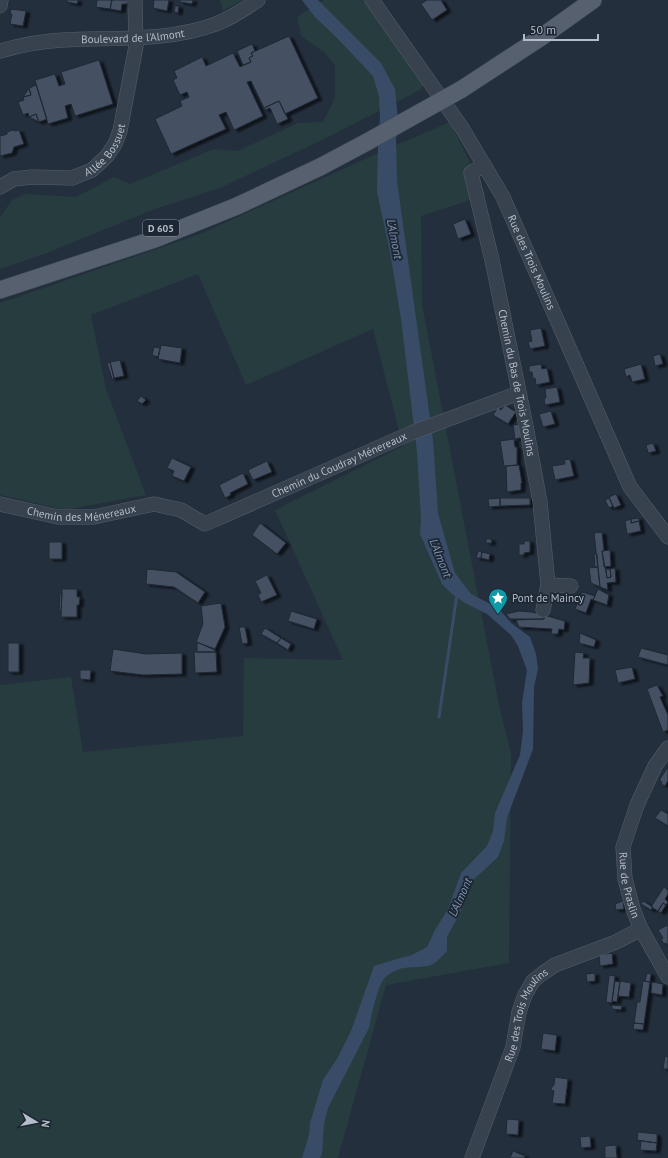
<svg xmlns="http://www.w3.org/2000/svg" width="668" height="1158" font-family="'PT Sans',sans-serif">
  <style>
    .green { fill: #263c3f }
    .water { fill: #394c67 }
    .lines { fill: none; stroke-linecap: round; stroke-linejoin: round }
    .stream { stroke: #394c67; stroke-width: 3 }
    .building { fill: #455162; stroke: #1f2835; filter: url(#shadow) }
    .minor-casing { stroke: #565f6c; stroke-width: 15 }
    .major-casing { stroke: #414a57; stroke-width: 18 }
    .minor { stroke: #38414e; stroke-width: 14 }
    .major { stroke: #56606e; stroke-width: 17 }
    .major-bridge-casing { stroke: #414a57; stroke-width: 18; stroke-linecap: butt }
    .major-bridge { stroke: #56606e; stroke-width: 17 }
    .labels { text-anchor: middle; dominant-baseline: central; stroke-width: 3.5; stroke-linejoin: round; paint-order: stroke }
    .shield { fill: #1d2633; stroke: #878f9c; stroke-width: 1 }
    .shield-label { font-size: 10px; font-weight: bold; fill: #b4bcc9 }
    .street-label { font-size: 11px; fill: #b4bcc9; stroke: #1d2633 }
    .poi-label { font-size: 11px; fill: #b4bcc9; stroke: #1d2633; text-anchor: start }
    .water-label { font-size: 12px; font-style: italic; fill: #7c92b1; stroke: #1d2633 }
  </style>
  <defs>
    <filter id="shadow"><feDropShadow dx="4" dy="2" stdDeviation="1" flood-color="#0009"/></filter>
  </defs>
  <rect width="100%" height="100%" fill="#242f3e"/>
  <path class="green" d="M220,0H243L223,11Z
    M324,0H365L425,81L420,90L322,140L220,188L152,210L47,253L0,269V217L12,200L25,194L76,197L114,177L130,184L214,149L238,151L298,123L323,122L335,98V66L325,53L301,36L297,17Z
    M450,122L486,195L421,216L422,304L499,705L511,754L509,963L386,985L338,1158H0V685L71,677L83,752L243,736L244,658L343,660L275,510L403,446L373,329L246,385L198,274L91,315L106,389L146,495L65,510L0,495V303L200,234L376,154Z"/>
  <path class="water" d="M302,0H318L381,63L395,89L399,130L396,138L397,181L433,440L438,513L455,573L471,594L498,608L511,623L530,637L536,654L538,669L534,687L533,749L507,818L504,841L498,857L469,884L461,911L447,937V951C429,971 429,965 404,968C396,969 388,974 383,980C377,990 371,1016 369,1028L328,1108L324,1124L322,1154L320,1158H302L309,1135L310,1123L323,1080L338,1057L351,1031L374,966L390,961L412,955L427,947L435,930L448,909L461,873L487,846L493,831L495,813L520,755L523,731L522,703L527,670L518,646L511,635L487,614L465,603L452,594L442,584L420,534L421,520L417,452L401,319L390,252L377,192L378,146L380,117L379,96L373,76L336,37L315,17Z"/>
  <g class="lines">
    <path class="stream" d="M439,717L457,594"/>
  </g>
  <path class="building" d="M67,0H78L77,4L67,2Z
    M97,0H112L110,9L96,7Z
    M112,0H128L127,4H122L121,11L110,9Z
    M154,0H169L167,11L153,8Z
    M180,0H193L192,4L180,2Z
    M427,0H441L447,10L432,20L421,4Z
    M175,6H179L178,13L174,12Z
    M11,9L26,11L23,26L10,24L12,14H10Z
    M289,36L318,98L285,114L279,101L264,108L251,81L247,82L263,116L234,130L226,112L219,115L226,129L171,154L155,119L182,106L180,101L189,97L187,92L180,95L173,80L177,78L174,71L202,57L206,66L233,53L240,67L251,62L249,58L253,56L251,53Z
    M252,44L255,51L251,53L253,56L249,58L251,62L243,65L237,51Z
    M99,60L113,104L75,116L71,104L65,106L68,118L48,124L35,80L55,74L59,86L65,84L61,72Z
    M36,85L47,119L39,122L36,114L29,117L28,113L23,115L18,102L24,100L23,97L31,95L29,88Z
    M29,88L31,95L23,97Z
    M279,101L288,119L277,124L270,108L265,110L264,108Z
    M36,114L39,122L29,117Z
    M13,130L15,131L19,130L24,144L14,147L12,153L0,156V134L1,136L7,134V132Z
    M465,219L471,234L458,239L453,224Z
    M541,328L545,346L530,349L528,342L532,341L530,330Z
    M161,345L182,348L180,363L158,359Z
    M154,347L160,348L158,357L152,355Z
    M660,354L663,364L655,366L653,356Z
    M120,360L124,376L114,378L110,362Z
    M110,362L114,378L112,379L107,363Z
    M541,364L542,369L547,368L550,382L536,385L535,378L533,379L532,372H529V366Z
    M641,364L645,379L632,382L630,375L626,377L624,369Z
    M557,387L560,402L545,405L544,398H546L545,389Z
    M141,396L146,400L142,404L137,401Z
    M505,405L516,412L508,424L493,415L498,407L501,410Z
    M551,411L555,424L543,427L539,414Z
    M522,424L524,437L515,439L513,425Z
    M514,439L515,447H517V465L504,466L500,441Z
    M653,443L656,451L648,453L646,445Z
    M172,458L191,467L184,481L172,476L174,471L167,468Z
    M570,459L574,476L555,480L552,466L565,464L564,460Z
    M267,461L272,472L253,480L248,470Z
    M519,465L522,483H521V490L507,492L506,466Z
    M243,473L248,484L230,493L231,495L225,498L219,485Z
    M616,494L621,505L614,508L609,497Z
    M500,498H530V505L500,506Z
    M500,498V506L489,507L488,499Z
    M609,498L613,506L609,508L605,500Z
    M639,518V521L631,523V519Z
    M631,519V523L639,521L641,531L627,534L625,521Z
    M260,523L286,543L277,554L252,535Z
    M602,532L604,551H602L607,578L611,577L610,569L615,568L616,582L607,583L608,590L600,587L594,533Z
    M486,539H491L492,543H486Z
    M524,541H530V552L524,553V555H519V544H524Z
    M49,542H62V559H49Z
    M610,550L611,566L604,567L602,551Z
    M478,551L482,552L481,558H476Z
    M482,552L490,554L489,560L481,558Z
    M594,554H597L598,567H595Z
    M598,567L600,587L591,583L589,568Z
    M147,569L176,572L205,592L198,603L174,587L146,584Z
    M606,569H610L611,577L607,578Z
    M267,575L277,595L261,602L258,595L261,593L255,581Z
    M62,589H77V597H80L79,605H77V617H61Z
    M598,589L609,595L607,605L593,600Z
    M582,592L595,596L593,600L591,599L586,613L575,609Z
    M60,593H62L61,612H59Z
    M221,603L225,627L215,649L196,642L203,624L201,606Z
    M291,611L317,619L314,629L288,621Z
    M519,611L531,612L544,615V619H510L506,614Z
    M544,615L565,621L564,630L559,629L558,634H551L552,629L519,627L516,620L544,619Z
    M239,627H245L248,643L242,644Z
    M265,628L281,638L277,643L261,634Z
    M580,633L596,640L594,647L579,643Z
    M281,638L291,644L288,650L277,643Z
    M197,642L215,650V652H197Z
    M8,643H19V672H8Z
    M641,648L668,655V665L638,657Z
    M113,649L146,654L182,653V674L143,675L110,671Z
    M194,652H216L217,672L195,673Z
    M575,652L584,653L583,658H590L589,683L573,685Z
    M632,667L635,679L618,683L615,670Z
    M80,670H91L90,680L80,679Z
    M657,685L663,696L660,697L668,715V730L663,732L647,689Z
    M668,767V781L665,786L661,784L662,782L660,781V779Z
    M661,810L668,814V826L655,818Z
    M664,887L668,890V894L665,899L668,902L666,905L663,903L658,911L651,907Z
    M623,901L624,909L616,910L615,904Z
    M643,901L653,907L651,910L641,904Z
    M663,903L666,905L661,913L658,911Z
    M668,925V946L666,943L664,944L661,939L663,938L658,930Z
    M612,953L613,964L600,966L599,955Z
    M595,973V981L587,982L586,974Z
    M647,973L651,974L650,982L645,981Z
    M609,975L615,976L612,1003L606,1002Z
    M615,981L620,982L617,1002L612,1001Z
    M620,981L631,983L629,997L618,996Z
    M643,981L650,982L644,1024L634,1023L637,1002H640Z
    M652,982L663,984L662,995L651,993Z
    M612,1005L622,1006L621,1010L612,1009Z
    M634,1023L644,1024L643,1030L633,1029Z
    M543,1033L557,1035L555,1051L541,1049Z
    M665,1056L668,1057V1069H663Z
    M555,1077L568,1079L565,1104L552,1103L554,1091L551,1090L552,1087L554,1085Z
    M507,1119L519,1120L518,1135L506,1134Z
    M638,1132L657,1134V1143L637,1140Z
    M590,1136L591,1147L581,1148L580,1137Z
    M641,1141L657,1143L656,1151L640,1150Z
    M616,1145L617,1158H605V1146Z
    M513,1151L525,1156V1158H510Z"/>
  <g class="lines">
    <defs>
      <g id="minor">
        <path id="s1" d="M372,0L462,128L503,197L543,288L630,487L668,537"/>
        <path d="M0,6L1,0"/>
        <path id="s2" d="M0,51C21,45 41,41 63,40C114,37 167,42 216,24C231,18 245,9 258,0"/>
        <path id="s3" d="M484,165L471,173L492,260L526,426L540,502L548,585L543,610"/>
        <path id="s4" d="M0,187L14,179L32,177L72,178L92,170L107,156L115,144L120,131L136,46L135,0"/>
        <path id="s5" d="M0,504L58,517H94L154,504L181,510L205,524L411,433L519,393"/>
        <path d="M548,585L571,586"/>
        <path id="s6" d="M668,748L655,766L637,805L623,847L625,879L633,909L641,929L668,977"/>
        <path id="s7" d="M472,1158L513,1047L519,1012L525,995L533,981L543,973L555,965L616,942L641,929"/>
      </g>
      <path id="major" d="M462,89L540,38L593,0
        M0,290L155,239L237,206L320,167"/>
    </defs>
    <use href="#minor" class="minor-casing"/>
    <use href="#major" class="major-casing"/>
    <use href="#minor" class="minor"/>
    <use href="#major" class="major"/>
    <defs>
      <path id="major-bridge" d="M320,167L367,142L462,89"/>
    </defs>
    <use href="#major-bridge" class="major-bridge-casing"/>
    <use href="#major-bridge" class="major-bridge"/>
  </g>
  <defs>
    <symbol id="sight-pin" viewBox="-11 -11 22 30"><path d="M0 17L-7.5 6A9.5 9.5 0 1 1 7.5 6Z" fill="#0f9aa8" stroke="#1d2633"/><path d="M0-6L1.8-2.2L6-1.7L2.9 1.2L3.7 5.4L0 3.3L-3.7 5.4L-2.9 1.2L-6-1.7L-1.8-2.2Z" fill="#fff"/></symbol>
  </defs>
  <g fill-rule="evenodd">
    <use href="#sight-pin" x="487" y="587" width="22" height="30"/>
  </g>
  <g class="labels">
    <rect class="shield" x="143" y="220" width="36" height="16" rx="3"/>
    <g class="shield-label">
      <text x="161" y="228">D 605</text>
    </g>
    <g class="street-label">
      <text stroke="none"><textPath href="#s2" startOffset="134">Boulevard de l'Almont</textPath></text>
      <text stroke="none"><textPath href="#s4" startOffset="120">Allée Bossuet</textPath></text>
      <text stroke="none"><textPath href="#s1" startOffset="308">Rue des Trois Moulins</textPath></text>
      <text stroke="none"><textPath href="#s3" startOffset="230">Chemin du Bas de Trois Moulins</textPath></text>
      <text stroke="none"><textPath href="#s5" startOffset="359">Chemin du Coudray Ménereaux</textPath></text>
      <text stroke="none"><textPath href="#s5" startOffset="83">Chemin des Ménereaux</textPath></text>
      <text stroke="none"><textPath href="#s6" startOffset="148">Rue de Praslin</textPath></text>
      <text stroke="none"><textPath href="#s7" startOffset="154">Rue des Trois Moulins</textPath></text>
    </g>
    <g class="poi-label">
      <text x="512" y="598">Pont de Maincy</text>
    </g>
    <g class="water-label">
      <text transform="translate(395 239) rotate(79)">L'Almont</text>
      <text transform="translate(441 558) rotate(68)">L'Almont</text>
      <text transform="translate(460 897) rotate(-66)">L'Almont</text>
    </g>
  </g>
  <g transform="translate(36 1122) rotate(100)" stroke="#1d2633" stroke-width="3" paint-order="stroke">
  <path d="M0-3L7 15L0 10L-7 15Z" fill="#b4bcc9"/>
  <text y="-6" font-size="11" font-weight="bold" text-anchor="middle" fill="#b4bcc9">N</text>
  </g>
  <path d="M524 34v6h74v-6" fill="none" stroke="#b4bcc9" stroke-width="2"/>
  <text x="530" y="34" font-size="12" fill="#b4bcc9" stroke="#1d2633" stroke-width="3" paint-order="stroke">50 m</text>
</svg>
